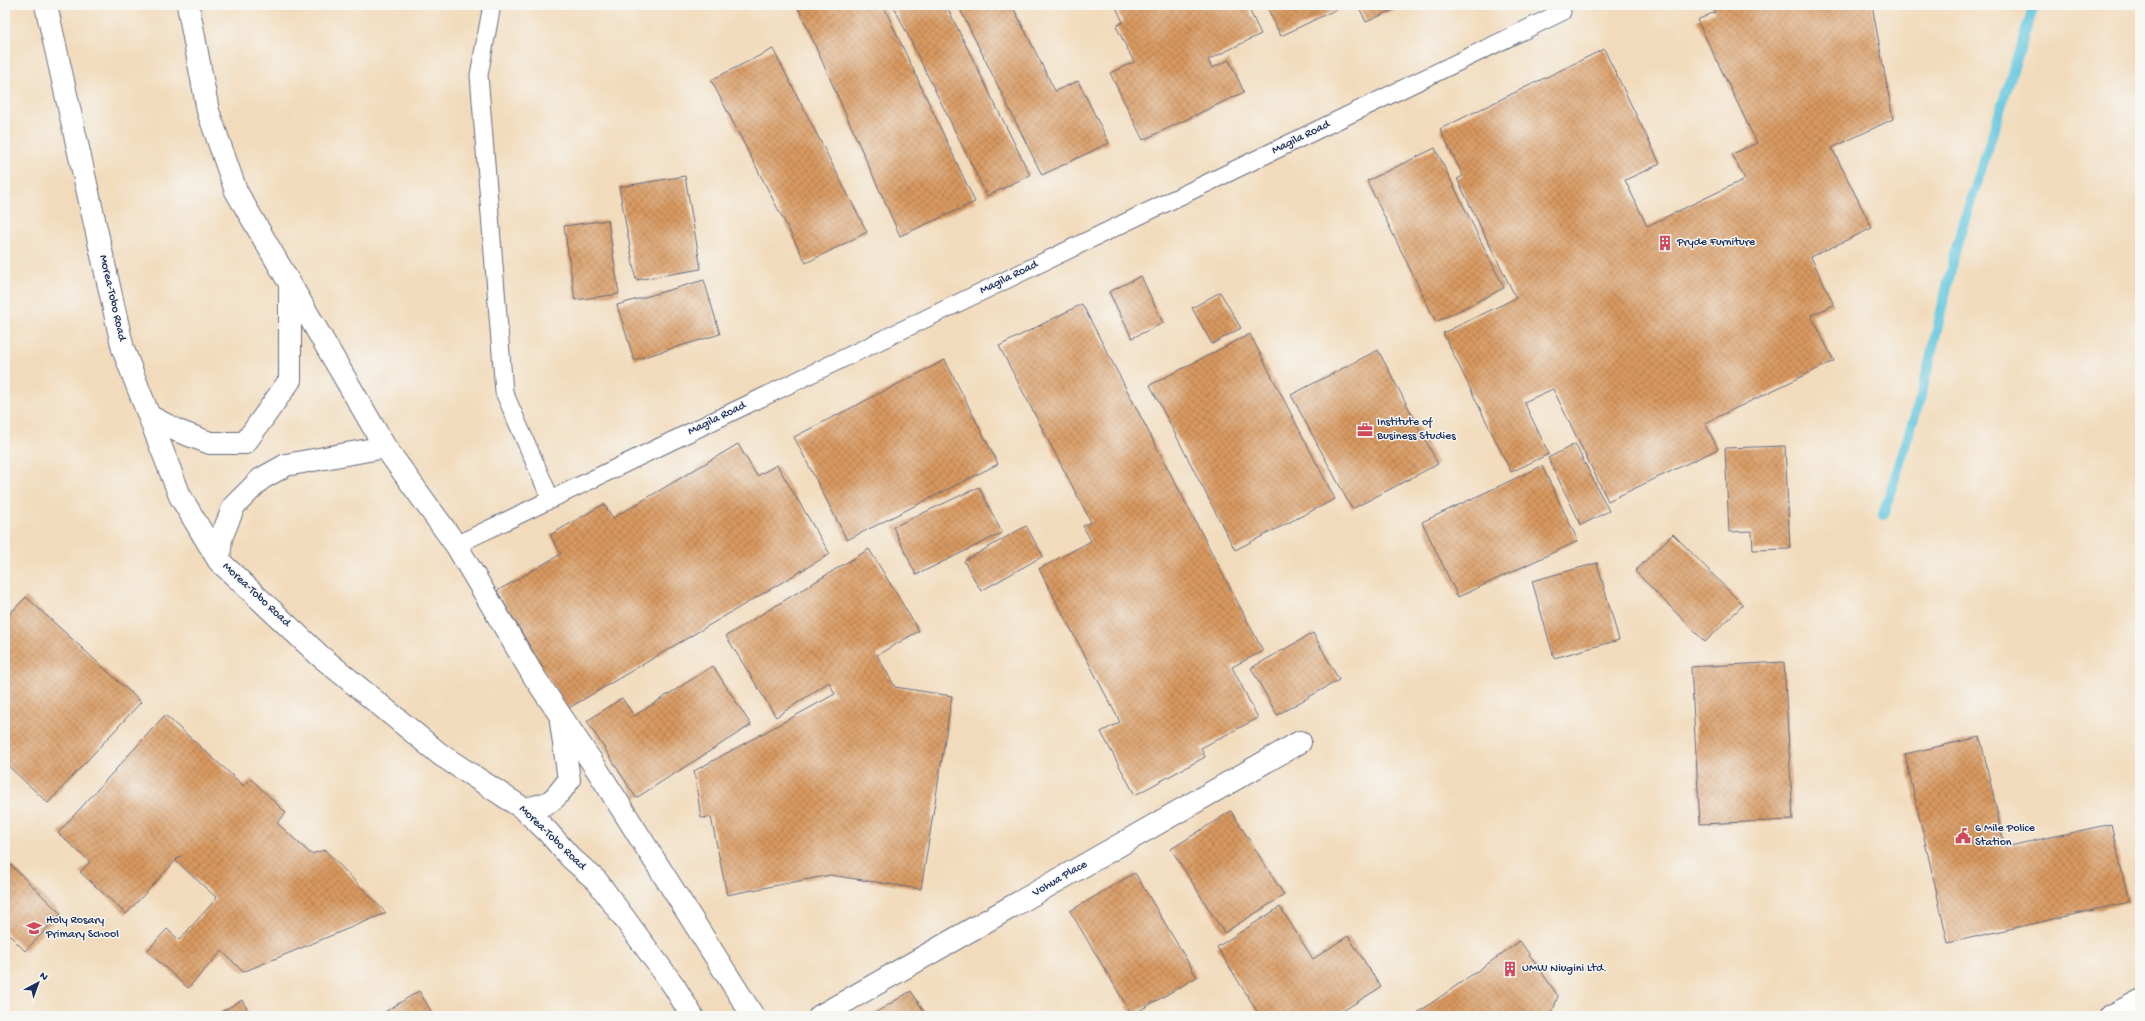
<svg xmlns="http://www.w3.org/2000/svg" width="2145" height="1021" font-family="'Gochi Hand',sans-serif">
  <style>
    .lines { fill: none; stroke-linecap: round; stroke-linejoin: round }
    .stream { stroke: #61c6de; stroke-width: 10 }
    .building { fill: url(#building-cross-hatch) }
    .lane-casing { stroke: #666b7f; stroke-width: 19 }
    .street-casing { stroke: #666b7f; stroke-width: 24 }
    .secondary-casing { stroke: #666b7f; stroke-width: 24 }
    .highway-casing { stroke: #666b7f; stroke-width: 24 }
    .lane { stroke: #fff; stroke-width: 17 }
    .street { stroke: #fff; stroke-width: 22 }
    .secondary { stroke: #fff; stroke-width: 22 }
    .highway { stroke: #fff; stroke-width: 22 }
    .labels { text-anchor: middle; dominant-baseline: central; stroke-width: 3; stroke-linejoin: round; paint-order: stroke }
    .street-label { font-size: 12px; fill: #1b2f5e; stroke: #f6f6f2 }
    .poi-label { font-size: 12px; fill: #1b2f5e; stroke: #f6f6f2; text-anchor: start }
  </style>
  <defs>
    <pattern id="building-cross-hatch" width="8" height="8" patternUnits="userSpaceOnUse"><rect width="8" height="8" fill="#d99960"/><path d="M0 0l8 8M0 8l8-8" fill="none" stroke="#af7d52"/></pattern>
  </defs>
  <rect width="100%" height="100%" fill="#f6f6f2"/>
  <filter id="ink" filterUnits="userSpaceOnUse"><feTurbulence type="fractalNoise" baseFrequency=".025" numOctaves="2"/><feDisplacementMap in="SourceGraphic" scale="8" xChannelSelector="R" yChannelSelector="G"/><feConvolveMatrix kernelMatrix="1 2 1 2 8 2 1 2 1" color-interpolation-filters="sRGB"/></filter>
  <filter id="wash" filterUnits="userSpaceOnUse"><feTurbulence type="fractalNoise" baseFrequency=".012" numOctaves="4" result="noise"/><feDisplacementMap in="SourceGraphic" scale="16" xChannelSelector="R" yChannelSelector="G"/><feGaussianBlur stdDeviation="0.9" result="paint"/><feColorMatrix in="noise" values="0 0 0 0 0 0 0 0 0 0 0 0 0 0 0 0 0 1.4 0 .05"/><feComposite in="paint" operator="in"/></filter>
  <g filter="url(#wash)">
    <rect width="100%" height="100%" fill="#f2dbbc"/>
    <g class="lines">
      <path class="stream" d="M1883,515L1922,393L1957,244L2034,5"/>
    </g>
    <g id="blocks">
      <path class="building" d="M797,5H883L975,202L900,236Z
        M893,5H946L1030,175L987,196Z
        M958,5H1012L1055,91L1078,81L1109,143L1042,175Z
        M1115,5H1247L1261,34L1208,60L1212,68L1229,60L1244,92L1143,140L1110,73L1134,62L1116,26L1123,22Z
        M1266,5H1338L1339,8L1281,36Z
        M1358,5H1404L1366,22Z
        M1711,5H1872L1893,119L1832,148L1872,228L1811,257L1834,305L1811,315L1834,361L1705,423L1718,449L1608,501L1553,389L1524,402L1549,454L1511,472L1443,333L1516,298L1457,179L1463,176L1440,129L1604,49L1660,164L1625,180L1647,226L1745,179L1732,154L1757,143L1697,20L1715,12Z
        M773,49L867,232L806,263L711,80Z
        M1435,148L1504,288L1436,322L1367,181Z
        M685,176L701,269L636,280L619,187Z
        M608,220L619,294L575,300L564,226Z
        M1141,276L1163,323L1132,338L1109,292Z
        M704,280L720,334L634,360L617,305Z
        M1220,292L1241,328L1212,344L1192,308Z
        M1082,304L1263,651L1232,667L1258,718L1201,748L1205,757L1135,795L1101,732L1120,722L1039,569L1091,541L1083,526L1091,522L999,346Z
        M1250,334L1335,499L1235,550L1150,385Z
        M1378,350L1438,464L1352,509L1291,395Z
        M945,360L998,464L847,540L794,437Z
        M738,444L757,476L777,465L830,554L567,709L497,591L561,554L550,535L604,504L613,518Z
        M1575,444L1609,511L1581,525L1548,458Z
        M1785,446L1790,549L1753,550L1752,531L1729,532L1725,448Z
        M1542,466L1578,541L1458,597L1422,522Z
        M979,487L1002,533L916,575L893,527Z
        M1026,526L1043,556L981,591L964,561Z
        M1673,534L1743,605L1705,642L1635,571Z
        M869,549L919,631L877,655L895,687L952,696L921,889L830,875L727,895L711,817L701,818L694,771L835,694L829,682L776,717L726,636Z
        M1597,563L1619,640L1554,658L1532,581Z
        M26,597L141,702L48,803L5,763V619Z
        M1313,633L1339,680L1277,715L1251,668Z
        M1784,662L1793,820L1700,824L1691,667Z
        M713,666L751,725L636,798L587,721L622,698L634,716Z
        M165,715L244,786L251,779L286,813L277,823L311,854L325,850L386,913L243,972L222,951L188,988L147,951L167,929L179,940L217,898L176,861L181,855L126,914L80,872L90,862L58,833Z
        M1980,737L2005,847L2111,824L2129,902L1948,943L1905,754Z
        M1231,811L1284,895L1224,933L1171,849Z
        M5,859L61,914L25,951L5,931Z
        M1135,873L1197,977L1132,1015L1070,911Z
        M1280,907L1313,959L1348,936L1381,987L1335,1016H1260L1217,947Z
        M1520,941L1558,996L1551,1016H1413Z
        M419,991L434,1016H378Z
        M911,991L927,1016H870Z
        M242,1000L251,1016H214Z"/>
    </g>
  </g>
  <g filter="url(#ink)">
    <use href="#blocks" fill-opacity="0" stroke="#666b7f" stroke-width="1"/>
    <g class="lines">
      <defs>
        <path id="lane" d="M492,5L479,75L504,392L551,500
          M456,545L1562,12"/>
        <path id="street" d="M820,1016L1300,742"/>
        <path id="secondary" d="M2111,1016L2140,1001"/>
        <path id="highway" d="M46,5L123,349L180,496L219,561L319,655L441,755L524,809L547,831L571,858L597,881L674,986L692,1016
          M188,5L208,111L236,191L385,447L456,545L533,675L598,771L753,1016
          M149,416L178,431L210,443H245L290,380V285
          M219,561L221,538L234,506L261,479L286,465L385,447
          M524,809C551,804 552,803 569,780L561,722"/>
      </defs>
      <use href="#lane" class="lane-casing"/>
      <use href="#street" class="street-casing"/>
      <use href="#secondary" class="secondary-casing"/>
      <use href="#highway" class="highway-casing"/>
      <use href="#lane" class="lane"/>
      <use href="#street" class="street"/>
      <use href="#secondary" class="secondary"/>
      <use href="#highway" class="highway"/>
    </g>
  </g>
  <defs>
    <symbol id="building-bare" viewBox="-9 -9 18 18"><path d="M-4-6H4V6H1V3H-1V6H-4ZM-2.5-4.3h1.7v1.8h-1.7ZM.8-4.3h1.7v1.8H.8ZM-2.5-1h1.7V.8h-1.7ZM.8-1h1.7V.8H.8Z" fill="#d1495b" stroke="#f6f6f2" stroke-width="2.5" paint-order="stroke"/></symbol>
    <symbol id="office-bare" viewBox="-9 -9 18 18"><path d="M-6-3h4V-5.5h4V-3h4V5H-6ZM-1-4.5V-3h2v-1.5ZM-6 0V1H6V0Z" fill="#d1495b" stroke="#f6f6f2" stroke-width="2.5" paint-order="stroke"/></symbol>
    <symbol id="civic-bare" viewBox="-9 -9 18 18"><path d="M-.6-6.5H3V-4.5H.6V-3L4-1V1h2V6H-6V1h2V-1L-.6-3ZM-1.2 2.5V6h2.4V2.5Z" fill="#d1495b" stroke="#f6f6f2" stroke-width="2.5" paint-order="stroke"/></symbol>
    <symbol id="school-bare" viewBox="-9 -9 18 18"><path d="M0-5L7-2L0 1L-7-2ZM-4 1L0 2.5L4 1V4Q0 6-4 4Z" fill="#d1495b" stroke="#f6f6f2" stroke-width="2.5" paint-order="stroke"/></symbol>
  </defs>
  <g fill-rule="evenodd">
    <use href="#building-bare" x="1654" y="232" width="22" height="22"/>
    <use href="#office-bare" x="1354" y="419" width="22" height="22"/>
    <use href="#civic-bare" x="1952" y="825" width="22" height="22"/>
    <use href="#school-bare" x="23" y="917" width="22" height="22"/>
    <use href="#building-bare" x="1499" y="958" width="22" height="22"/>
  </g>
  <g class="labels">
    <g class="street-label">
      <text transform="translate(1301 138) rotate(-26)">Magila Road</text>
      <text transform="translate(1009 278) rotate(-26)">Magila Road</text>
      <text transform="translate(112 298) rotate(77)">Morea-Tobo Road</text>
      <text transform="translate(717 419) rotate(-26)">Magila Road</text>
      <text transform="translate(256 595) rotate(43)">Morea-Tobo Road</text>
      <text transform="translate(552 838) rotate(44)">Morea-Tobo Road</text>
      <text transform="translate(1060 879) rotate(-30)">Vohua Place</text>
    </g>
    <g class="poi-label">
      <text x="1677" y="243">Pryde Furniture</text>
      <text x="1377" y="423">Institute of<tspan x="1377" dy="14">Business Studies</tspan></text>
      <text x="1975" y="829">6 Mile Police<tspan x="1975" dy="14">Station</tspan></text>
      <text x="46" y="921">Holy Rosary<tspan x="46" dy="14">Primary School</tspan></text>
      <text x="1522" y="969">UMW Niugini Ltd.</text>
    </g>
  </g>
  <rect width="2145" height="1021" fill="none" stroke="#f6f6f2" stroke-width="20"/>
  <g transform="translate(38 983) rotate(41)" stroke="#f6f6f2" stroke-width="3" paint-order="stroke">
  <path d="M0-3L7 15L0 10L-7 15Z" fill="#1b2f5e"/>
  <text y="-6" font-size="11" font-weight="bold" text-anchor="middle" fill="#1b2f5e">N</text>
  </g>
</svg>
